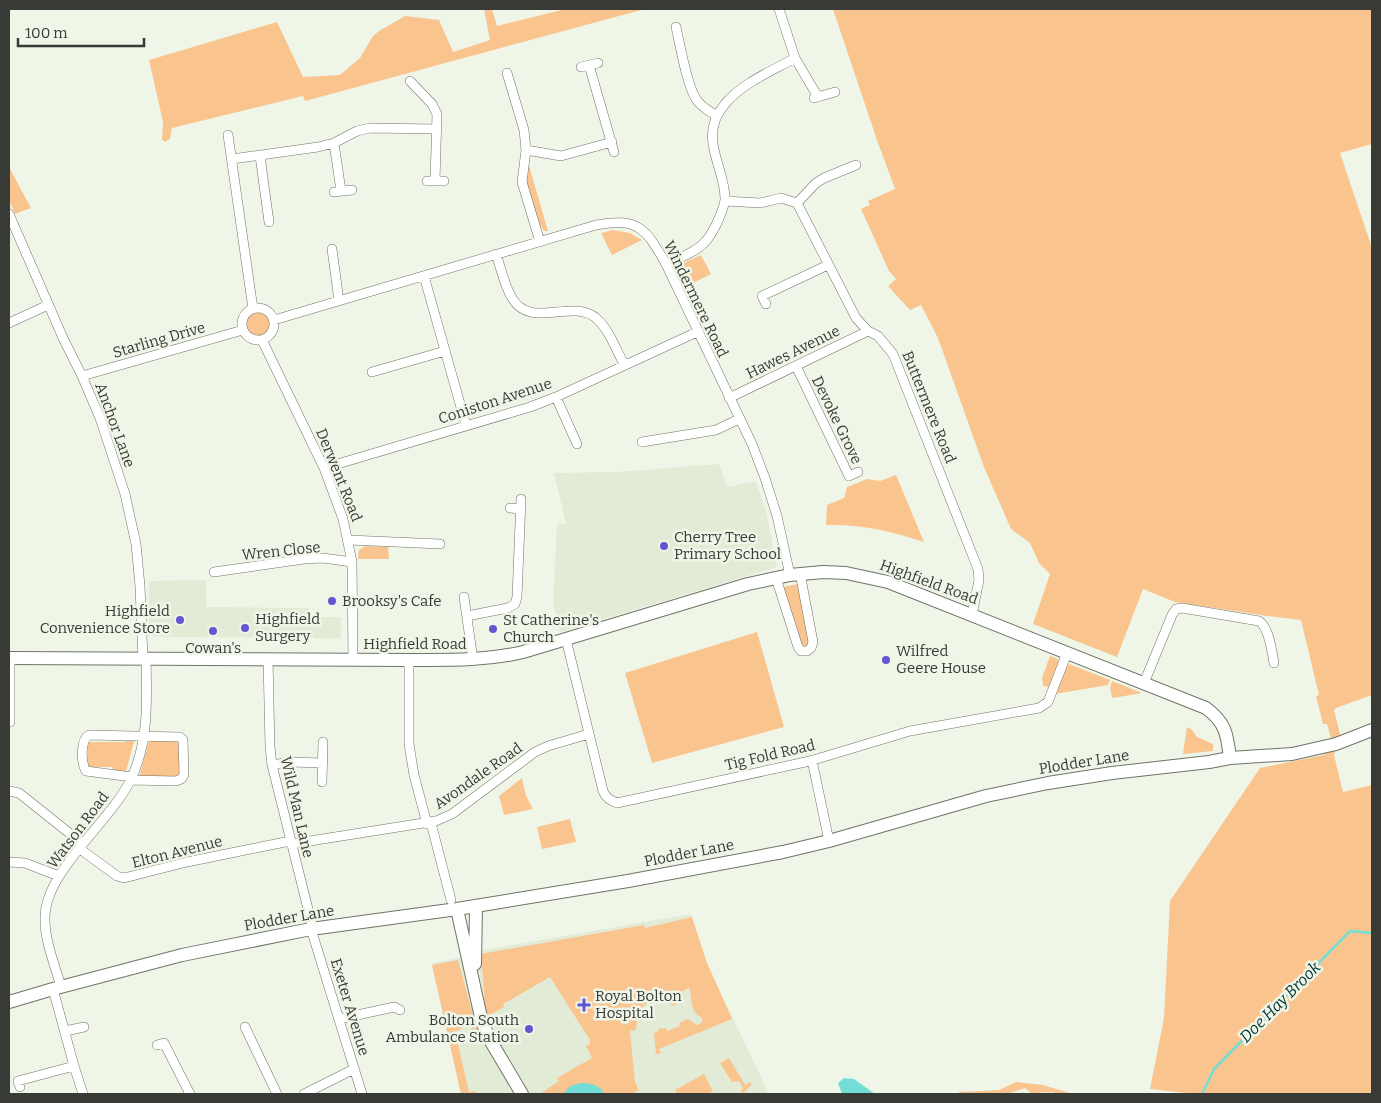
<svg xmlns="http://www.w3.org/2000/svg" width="1381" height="1103" font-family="Bitter,serif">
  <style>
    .built { fill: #e2ebd6 }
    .green { fill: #fac48f }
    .water { fill: #73ded6 }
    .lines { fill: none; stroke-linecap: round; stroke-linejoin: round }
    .stream { stroke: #73ded6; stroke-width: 2.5 }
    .street-casing { stroke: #6e7468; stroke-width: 10 }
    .secondary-casing { stroke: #6e7468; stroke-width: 14 }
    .street { stroke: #fff; stroke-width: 9 }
    .secondary { stroke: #fff; stroke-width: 12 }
    .poi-dot { fill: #6257d0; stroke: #eff6e8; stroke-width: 2 }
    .labels { text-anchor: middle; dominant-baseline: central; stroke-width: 5; stroke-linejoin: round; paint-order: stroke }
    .street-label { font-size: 15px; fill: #383a35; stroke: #eff6e8 }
    .poi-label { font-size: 15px; fill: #383a35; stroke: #eff6e8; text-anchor: start }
    .water-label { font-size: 16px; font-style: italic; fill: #003331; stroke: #eff6e8 }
  </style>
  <rect width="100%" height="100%" fill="#eff6e8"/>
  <path class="built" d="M719,464L727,487L756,481L767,515L777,567L560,632L553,603L557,524H566L554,473L616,472Z
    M206,580V607L309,608V617H341V638L154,637L151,635L149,633V581Z
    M691,914L707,964L769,1094H461L432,963L459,958L484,950Z"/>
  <path class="green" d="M484,9H492L497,26L566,9H645L305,101L303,96L172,128L170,139L165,142L162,139L163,122L149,60L277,22L303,77L340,75L360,58L373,36L379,31L405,16L439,20L453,52L490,40Z
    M833,9H1372V144L1340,153L1372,248V695L1336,708L1334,710L1340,734L1334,755L1343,792L1372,785V1094H1196L1150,1089L1164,1018L1170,901L1260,768L1324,755L1331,738L1327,724H1323L1316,696L1319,695L1301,620L1267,616L1175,602L1143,589L1117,657L1033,624L1050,574L1039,563L1030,543L1011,529L984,467L938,338L921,305L910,310L888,286L896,279L889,271L861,209L870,205L868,201L895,189L877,140Z
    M528,162L548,231H544L541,226H539L526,181Z
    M9,167L31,208L15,214L9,200Z
    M613,230L630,233L642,240L612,255L601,233Z
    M701,255L711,274L685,287L679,274V265Z
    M245 325a13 13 0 1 1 26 0a13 13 0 1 1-26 0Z
    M896,475L924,542C891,531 862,524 826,525L827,505L844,498L847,487L867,479L880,481Z
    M366,546L388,547L389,559H358L359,550Z
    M798,584L809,641L808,646L805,647L801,644L783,587Z
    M757,632L784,727L652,763L625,673Z
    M1050,656L1058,659L1059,663L1049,687L1043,686L1042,678Z
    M1069,664L1110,680L1108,685L1055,694L1066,667Z
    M1112,681L1142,693L1113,698L1112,697L1110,688Z
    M1187,727L1192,730L1197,737L1213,744V751L1183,754Z
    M129,738H135L126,771L115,772L112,767H90L87,765L88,742H125Z
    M150,738L179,742L181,772L176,777H139Z
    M522,778L526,796L533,809L504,815L499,796Z
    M570,819L576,842L542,849L537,827Z
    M692,917L707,963L732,1019L659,1049L661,1053L656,1054L654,1033L657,1032L660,1028L662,1029L666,1028L667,1031L680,1026L679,1023L688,1019L697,1025L703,1022L701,1017C689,1011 693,998 689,988L683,991L681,1002L672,1006L665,991L653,996L652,998L643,1006L637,1020L636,1030L630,1031L635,1082L639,1090L631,1094H540L559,1081L557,1078L592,1058L586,1046L590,1044V1040L550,977L503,1004L504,1007L486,1017L481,954L644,925L645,928Z
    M458,960L480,1041L477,1042L474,1041L470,1020L461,1022L462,1029L455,1031L469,1092L475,1091L476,1094H461L432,965Z
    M729,1058L745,1085L750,1082L752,1084L743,1094L741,1091L743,1088L739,1081L732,1082L720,1063Z
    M704,1074L713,1091L707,1094H677L675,1090Z
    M1016,1082L1043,1085L1073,1094C1059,1094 1045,1090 1032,1094L1025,1088L1010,1093L1013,1094H959V1092L999,1090Z"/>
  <path class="water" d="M844,1078L854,1079L875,1094H842L838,1083Z
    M581,1083C590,1083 601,1085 604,1094H563L570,1086Z"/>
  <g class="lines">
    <path class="stream" d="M1202,1094L1214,1069L1350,931L1372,933"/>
    <defs>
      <path id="street" d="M779,9L795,58L818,97
        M676,27C680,45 687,85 696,99C701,107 709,111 717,116
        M589,65L614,152
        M581,67L598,63
        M507,73L524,130L526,150L522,182L540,242
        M410,81L432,104L437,114L435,181
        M814,98L835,92
        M228,135L253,309
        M334,143L341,191
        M526,150L561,156L612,142
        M260,156L269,222
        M232,159L318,147L334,143L357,131L370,128L436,129
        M427,181H444
        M334,192L352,190
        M725,201L760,203L781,198L797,203L856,318L868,331L878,336L893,354L978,569L979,580L972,615
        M797,203L816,183L824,178L856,165
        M9,214L63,338L82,376L100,418L125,494L136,544L140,586L143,659
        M332,249L339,301
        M496,254C501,268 504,285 512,298C531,330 571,298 596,318C609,329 616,350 624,364
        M666,264C678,258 693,254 703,244C709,239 712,232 716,225C719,218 724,208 725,200C726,167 696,138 725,104C742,83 772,71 795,58
        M424,276L466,425
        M766,304L762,296L828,265
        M242 324a16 16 0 1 1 32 0a16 16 0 1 1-32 0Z
        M274,320L596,225C639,217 646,229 666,264L752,444L765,478L777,516L790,575
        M9,323L48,305
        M262,340L324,468L343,519L352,562L353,660
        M796,366L849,476L858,472
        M372,372L445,351
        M82,376L243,330
        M556,397L577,444
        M729,398L868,331
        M642,442L716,430L739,419
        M324,468L530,407L556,397L697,332
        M510,508L521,509
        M349,540L440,544
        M214,572L304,559L323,558L352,562
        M776,578L798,647L801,651H807L811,648L813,642L800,573
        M464,597L473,660
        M467,616L508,608L515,604L517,597L521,499
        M566,639L603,791C606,798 610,800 617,803L810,761L910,731L1039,708L1048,702L1067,653
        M268,659L270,747L272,765L313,929
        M409,660V744L414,775L427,824
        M1144,683L1172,615L1176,609L1182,608L1259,621C1269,627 1272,652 1274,663
        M10,722V658
        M812,760L829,841
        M272,765L290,762L323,763
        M131,780L176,781L181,779L184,775L183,740L180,737L89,735C80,740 81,763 86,771L132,777
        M322,782L323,742
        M9,791L19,793L83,844
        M431,823L451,900
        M291,844L436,821L452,814L535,752L548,746L589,734
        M80,849L117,876L124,878L187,862L290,841
        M9,862L25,863L59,876
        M311,929L362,1094
        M61,987C55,965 45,942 45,920C43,872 111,822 131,779C149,741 147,700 146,659
        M53,989L74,1066L83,1094
        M339,1019L394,1007L400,1010
        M245,1027L277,1094
        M65,1031L84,1027
        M157,1045L164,1043L190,1094
        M20,1087L18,1081L74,1066
        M304,1094L354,1069"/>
      <path id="secondary" d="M9,658L409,660C448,660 485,661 523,652L748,584L790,575L823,572L846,573L888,582L1206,708C1226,723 1227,734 1230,758
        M457,909L482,1022L490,1040L522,1094
        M475,964L476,906
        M9,1002L53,989L182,955L311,929L457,909L628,881L783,852L829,841L986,796L1048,783L1112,773L1209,762L1230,758L1292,754L1336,744L1372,730"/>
    </defs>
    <use href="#street" class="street-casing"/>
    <use href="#secondary" class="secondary-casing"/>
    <use href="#street" class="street"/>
    <use href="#secondary" class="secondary"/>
  </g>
  <g class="poi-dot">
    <circle cx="664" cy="546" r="5"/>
    <circle cx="332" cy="601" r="5"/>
    <circle cx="180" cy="620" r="5"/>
    <circle cx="245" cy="628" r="5"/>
    <circle cx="493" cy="629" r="5"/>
    <circle cx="213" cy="631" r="5"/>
    <circle cx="886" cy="660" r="5"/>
    <path d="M581.5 997.5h5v5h5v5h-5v5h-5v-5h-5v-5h5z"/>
    <circle cx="529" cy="1029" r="5"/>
  </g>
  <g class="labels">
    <g class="street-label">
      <text transform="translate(696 299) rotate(64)">Windermere Road</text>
      <text transform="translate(159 340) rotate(-16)">Starling Drive</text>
      <text transform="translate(793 352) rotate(-26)">Hawes Avenue</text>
      <text transform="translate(495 401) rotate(-18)">Coniston Avenue</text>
      <text transform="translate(929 407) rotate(68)">Buttermere Road</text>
      <text transform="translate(837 420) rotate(64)">Devoke Grove</text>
      <text transform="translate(115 425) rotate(70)">Anchor Lane</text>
      <text transform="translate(339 475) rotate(68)">Derwent Road</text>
      <text transform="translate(281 551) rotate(-6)">Wren Close</text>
      <text transform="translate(929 582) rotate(20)">Highfield Road</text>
      <text x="415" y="644">Highfield Road</text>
      <text transform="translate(770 755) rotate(-13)">Tig Fold Road</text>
      <text transform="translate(1084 762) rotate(-9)">Plodder Lane</text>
      <text transform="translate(478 776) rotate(-35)">Avondale Road</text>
      <text transform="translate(297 807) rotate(77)">Wild Man Lane</text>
      <text transform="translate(78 830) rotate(-53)">Watson Road</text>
      <text transform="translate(177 852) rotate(-14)">Elton Avenue</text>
      <text transform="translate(689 853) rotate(-11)">Plodder Lane</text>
      <text transform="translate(289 918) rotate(-10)">Plodder Lane</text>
      <text transform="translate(350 1007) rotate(73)">Exeter Avenue</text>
    </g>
    <g class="poi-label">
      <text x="674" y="537">Cherry Tree<tspan x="674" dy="17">Primary School</tspan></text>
      <text x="342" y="601">Brooksy's Cafe</text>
      <text x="170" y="611" text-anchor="end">Highfield<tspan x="170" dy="17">Convenience Store</tspan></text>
      <text x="255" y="619">Highfield<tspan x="255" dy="17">Surgery</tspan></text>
      <text x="503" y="620">St Catherine's<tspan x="503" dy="17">Church</tspan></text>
      <text x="213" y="648" text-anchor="middle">Cowan's</text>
      <text x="896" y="651">Wilfred<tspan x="896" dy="17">Geere House</tspan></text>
      <text x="595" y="996">Royal Bolton<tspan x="595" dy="17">Hospital</tspan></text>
      <text x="519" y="1020" text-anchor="end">Bolton South<tspan x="519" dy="17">Ambulance Station</tspan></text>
    </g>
    <g class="water-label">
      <text transform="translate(1280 1002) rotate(-45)">Doe Hay Brook</text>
    </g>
  </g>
  <rect width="1381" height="1103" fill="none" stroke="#383a35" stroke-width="20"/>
  <path d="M18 38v8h126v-8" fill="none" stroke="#383a35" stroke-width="2.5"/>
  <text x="25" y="38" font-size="15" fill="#383a35" stroke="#eff6e8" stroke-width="4" paint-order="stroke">100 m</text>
</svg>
